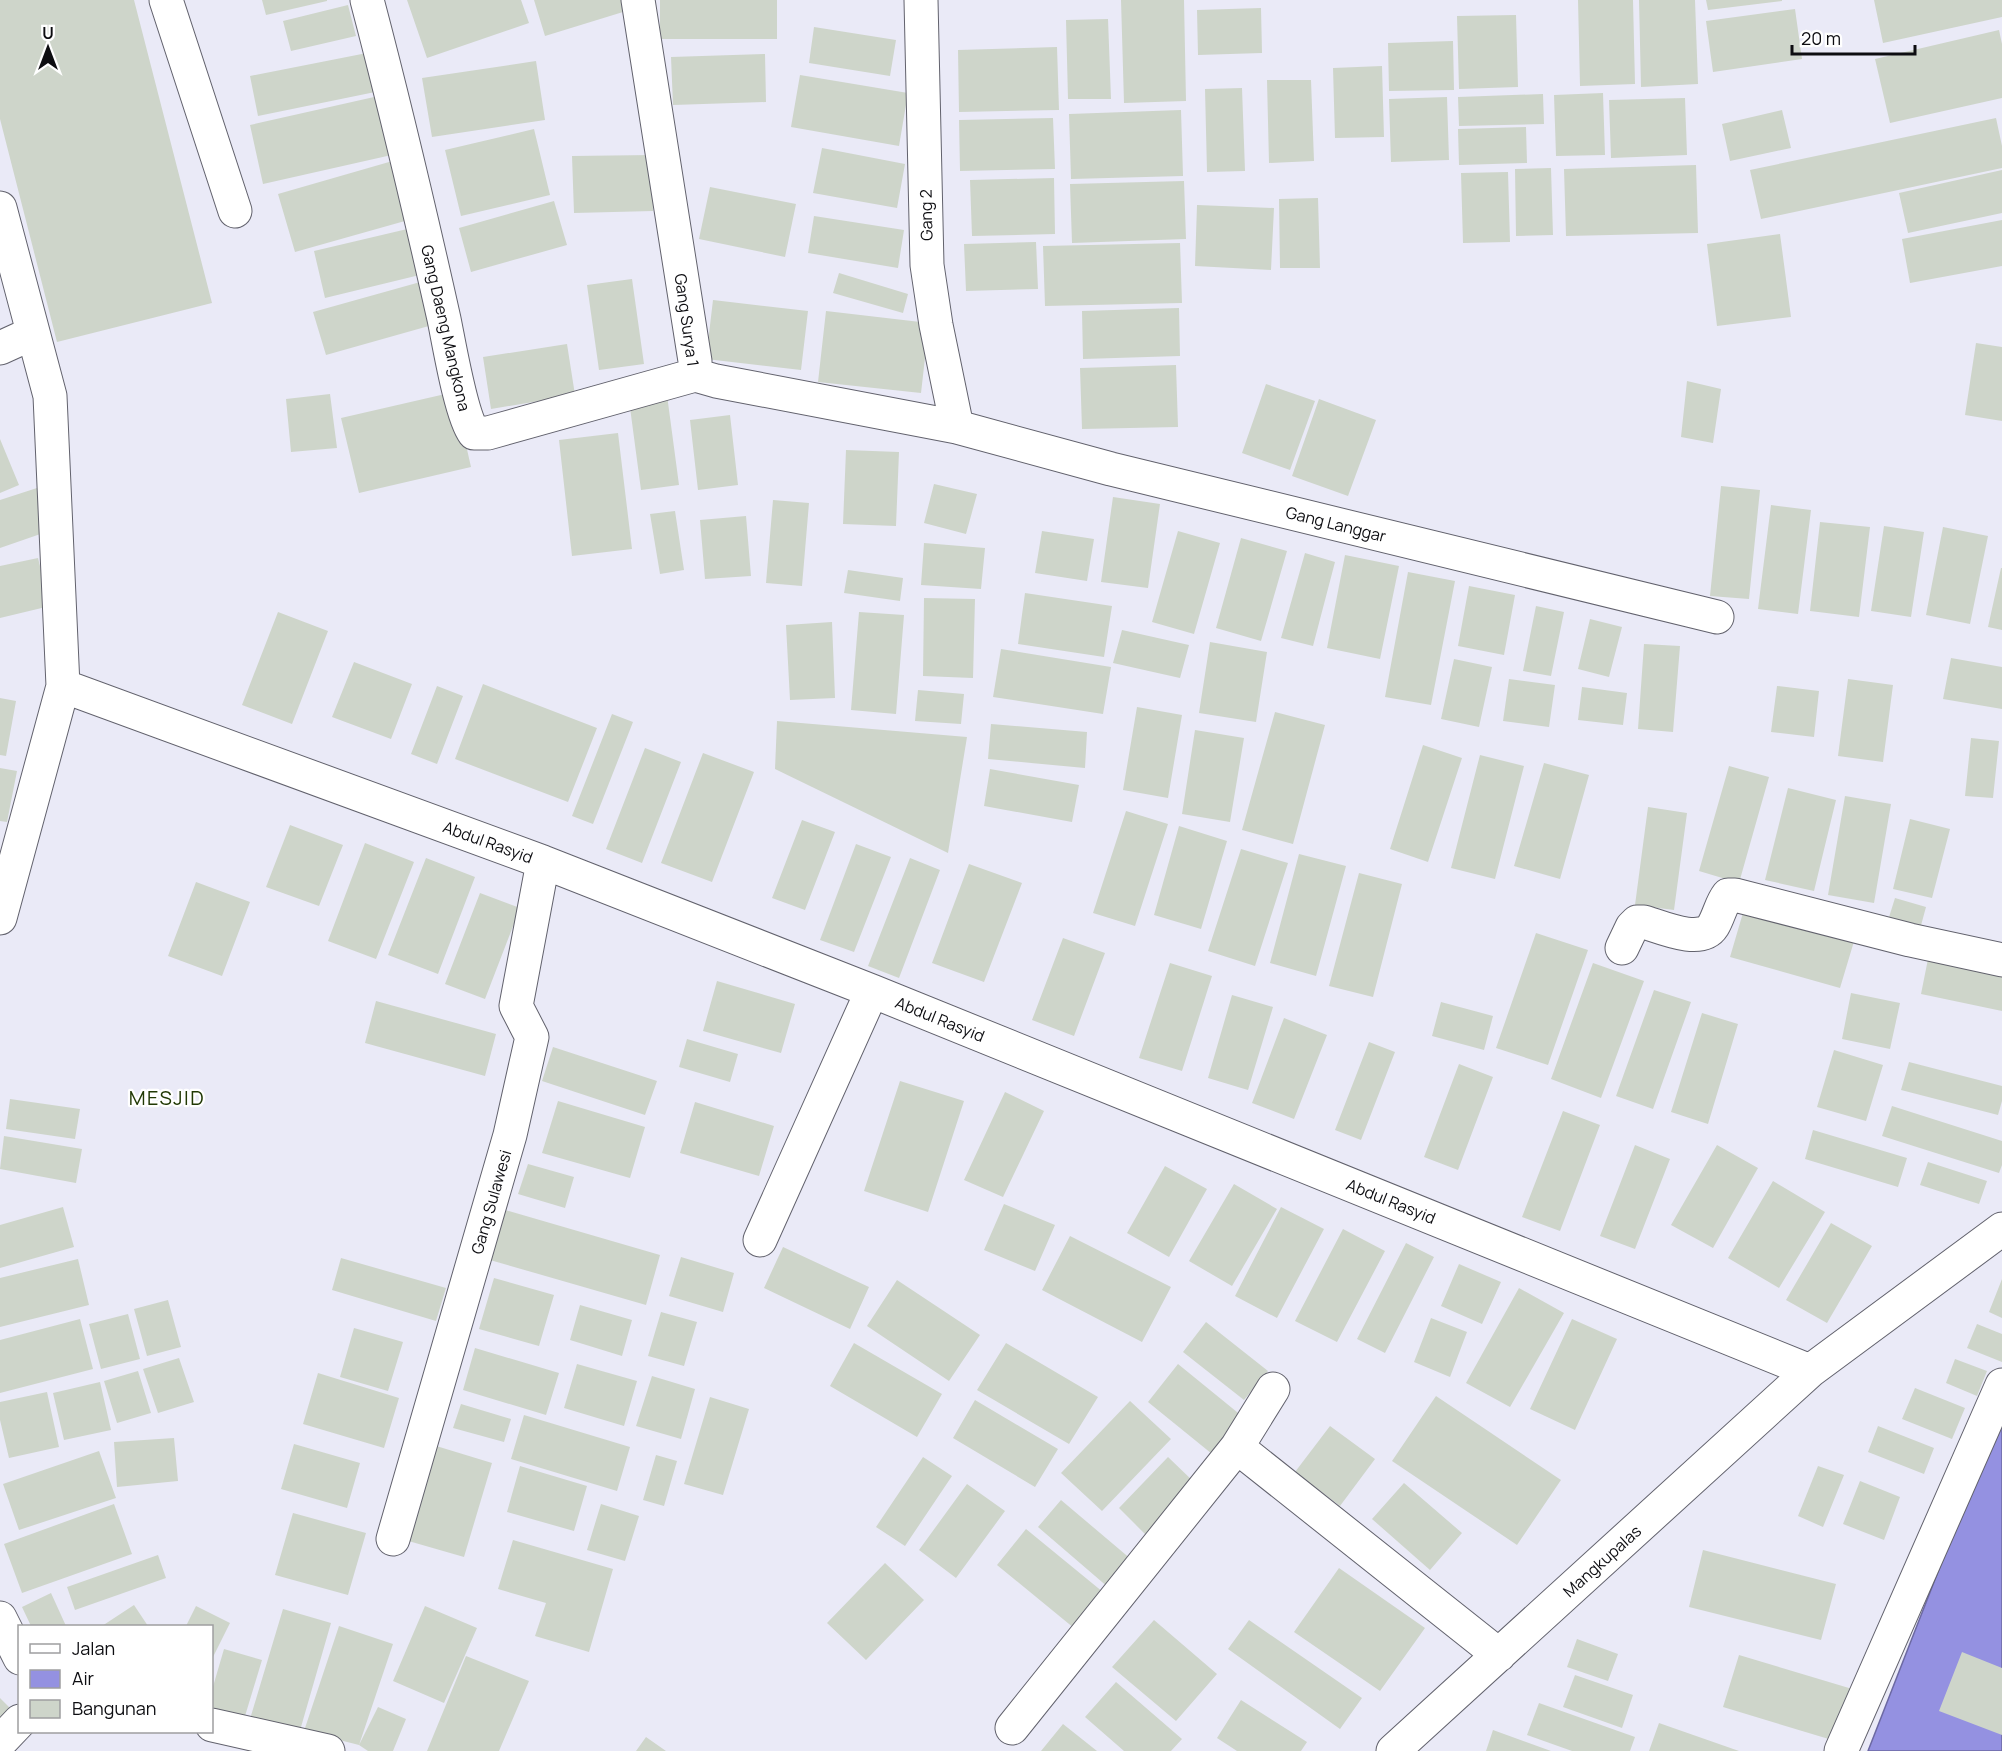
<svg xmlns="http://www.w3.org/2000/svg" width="2002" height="1751" font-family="Manrope,sans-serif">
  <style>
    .water { fill: #9491e1; stroke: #6c69a3; stroke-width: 1.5 }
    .building { fill: #ced5ca }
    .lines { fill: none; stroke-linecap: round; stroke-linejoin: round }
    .minor-casing { stroke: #62626d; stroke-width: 35 }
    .minor { stroke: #fff; stroke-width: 33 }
    .labels { text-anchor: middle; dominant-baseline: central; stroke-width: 4.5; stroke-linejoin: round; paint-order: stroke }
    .street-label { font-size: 16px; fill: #0d0d11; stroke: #fff }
    .quarter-label { font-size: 20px; letter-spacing: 1.5px; fill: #203804; stroke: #fff }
  </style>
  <rect width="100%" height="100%" fill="#eaeaf7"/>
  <path class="water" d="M2002,1408V1751H1868Z"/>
  <path class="building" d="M0,0H134L212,303L57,342L0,119Z
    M262,0H327V1L266,15Z
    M407,0H521L529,23L427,58Z
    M534,0H634L636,8L545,36Z
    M660,0H777V39H660Z
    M1121,0H1184L1186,101L1124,103Z
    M1578,0H1633L1635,84L1580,86Z
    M1639,0H1695L1698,84L1641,87Z
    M1706,0H1782V1L1708,10Z
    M1874,0H2002V17L1883,43Z
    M348,5L356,36L291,51L283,21Z
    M1261,8L1262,53L1198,55L1197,10Z
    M1795,9L1802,59L1713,72L1706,21Z
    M1516,15L1518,87L1459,89L1457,16Z
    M1108,19L1111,99H1068L1066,20Z
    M814,27L896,40L890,76L809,63Z
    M1999,30L2002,44V98L1890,123L1875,59Z
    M1453,41L1454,90L1389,91L1388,43Z
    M1057,47L1059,110L959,112L958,50Z
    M372,52L380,91L258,116L250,76Z
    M765,54L766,102L673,105L671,57Z
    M536,61L545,120L432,137L422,78Z
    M1382,66L1384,137L1335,138L1333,68Z
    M800,75L908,93L899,146L791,127Z
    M1267,80H1311L1314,161L1269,163Z
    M1242,88L1245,171L1207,172L1205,89Z
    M1603,93L1605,155L1556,156L1554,95Z
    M1543,94L1544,124L1459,126L1458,97Z
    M383,95L396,154L263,184L250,125Z
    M1447,97L1449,160L1391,162L1389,99Z
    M1685,98L1687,155L1611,158L1609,100Z
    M1181,110L1183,176L1071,179L1069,114Z
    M1782,110L1791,148L1730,161L1722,124Z
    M1053,118L1055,169L960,171L959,120Z
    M1996,118L2002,146V168L1761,219L1750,170Z
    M1526,127L1527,163L1459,165L1458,129Z
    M534,129L550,195L461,216L445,150Z
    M822,148L905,164L897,208L813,193Z
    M652,155L653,211L574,213L572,156Z
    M396,160L412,219L295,252L278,194Z
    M1696,165L1698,233L1566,236L1564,169Z
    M1551,168L1553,235L1516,236L1515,169Z
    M2002,170V213L1908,233L1899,193Z
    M1508,172L1510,242L1463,243L1461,173Z
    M1054,178L1055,234L972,236L970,180Z
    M1184,181L1186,239L1072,243L1070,184Z
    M710,187L796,204L785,257L699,239Z
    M1318,198L1320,268H1280L1279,199Z
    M554,201L567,245L471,272L459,228Z
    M1197,205L1274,208L1271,270L1195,266Z
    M814,216L904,230L898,268L808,253Z
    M2002,220V266L1910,283L1902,239Z
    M420,226L432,272L325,298L314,251Z
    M1780,234L1791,317L1717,326L1707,244Z
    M1036,242L1038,289L966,291L964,244Z
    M1180,243L1182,303L1045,306L1043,246Z
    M839,273L908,294L903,313L833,293Z
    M431,279L443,322L326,355L313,312Z
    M632,279L644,364L599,370L587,285Z
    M713,300L808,311L801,370L706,359Z
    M1179,308L1180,356L1083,359L1082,311Z
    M826,311L929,323L921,393L818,382Z
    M1976,343L2002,347V421L1965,415Z
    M567,344L575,395L491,409L483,357Z
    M1176,365L1178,427L1082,429L1080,368Z
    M1687,381L1721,389L1713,443L1681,437Z
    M1266,384L1315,401L1290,470L1242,453Z
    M454,392L471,467L359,493L341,418Z
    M330,394L337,448L291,452L286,399Z
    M667,395L679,485L641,490L629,400Z
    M1319,399L1376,420L1348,496L1292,476Z
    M730,415L738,485L698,490L690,420Z
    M618,433L632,549L572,556L559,440Z
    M0,439L19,485L0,493Z
    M846,450L899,452L896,526L843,524Z
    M934,484L977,494L966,534L924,523Z
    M1721,486L1760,490L1749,599L1710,596Z
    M37,488L52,530L0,548V500Z
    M1113,497L1160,504L1148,588L1101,582Z
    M773,500L809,503L802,586L766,583Z
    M1771,505L1811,510L1798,614L1758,609Z
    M675,511L684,570L660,574L650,514Z
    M746,516L751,576L705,579L700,520Z
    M1820,522L1870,527L1859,617L1810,611Z
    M1884,526L1924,532L1911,617L1871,611Z
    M1943,527L1988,536L1970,624L1926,615Z
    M1042,531L1094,539L1087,581L1035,573Z
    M1178,531L1220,543L1194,634L1152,622Z
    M1241,538L1287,551L1261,641L1216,628Z
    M924,543L985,548L981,589L921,585Z
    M1305,553L1335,562L1313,646L1281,638Z
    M1345,555L1399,566L1380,659L1327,648Z
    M38,558L50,606L0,618V566Z
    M2001,568H2002V630L1988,627Z
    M848,570L903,578L900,601L844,593Z
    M1408,572L1455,581L1431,705L1385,697Z
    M1469,586L1515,595L1504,655L1458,646Z
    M1025,593L1112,606L1104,657L1018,644Z
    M924,598L975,599L973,678L923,676Z
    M1536,606L1564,612L1551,676L1523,671Z
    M278,612L328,631L292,724L242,705Z
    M859,612L904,615L896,714L851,710Z
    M1590,619L1622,627L1609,677L1578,669Z
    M832,622L835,698L790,700L786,625Z
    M1122,630L1189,645L1180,678L1113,663Z
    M1210,642L1267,652L1256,722L1199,713Z
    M1644,644L1680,646L1673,732L1638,729Z
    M1001,649L1111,667L1103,714L993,697Z
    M1951,658L2002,667V709L1943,699Z
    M1454,659L1492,667L1479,727L1441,719Z
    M354,662L412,684L391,739L332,717Z
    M1509,679L1555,685L1549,727L1503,721Z
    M1848,679L1893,685L1883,762L1838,756Z
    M483,684L597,728L568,802L455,759Z
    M437,686L463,696L437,764L411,754Z
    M1777,686L1819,691L1814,737L1771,732Z
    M1582,687L1627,693L1623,725L1578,720Z
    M918,690L964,694L961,724L915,721Z
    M0,698L16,701L6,756L0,755Z
    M1137,707L1182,715L1168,798L1123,790Z
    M1275,712L1325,725L1293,844L1242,830Z
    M612,714L633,722L593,824L572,816Z
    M777,721L967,737L948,853L775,769Z
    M991,724L1087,732L1085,768L988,759Z
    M1195,730L1244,738L1230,822L1182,814Z
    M1971,738L1999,741L1993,798L1965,796Z
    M1423,745L1462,758L1428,862L1390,849Z
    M645,748L681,762L642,863L606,849Z
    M703,753L754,772L712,882L661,863Z
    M1480,755L1524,766L1495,879L1451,868Z
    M1544,763L1589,775L1560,879L1514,866Z
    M1729,766L1769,777L1739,883L1699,871Z
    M0,768L17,771L7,822L0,821Z
    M990,769L1079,785L1072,822L984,806Z
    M1788,788L1836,800L1814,891L1765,880Z
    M1845,796L1891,804L1874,903L1828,895Z
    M1648,807L1687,813L1674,910L1635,905Z
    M1126,811L1168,824L1135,926L1093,913Z
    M1910,819L1950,829L1932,898L1893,889Z
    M802,820L835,832L805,910L772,898Z
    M290,825L343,845L319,906L266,887Z
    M1179,826L1227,841L1201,929L1154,915Z
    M365,843L414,862L376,959L328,941Z
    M856,844L891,857L854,952L820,940Z
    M1241,849L1288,863L1255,966L1208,951Z
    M1299,854L1346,866L1316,976L1270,963Z
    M426,858L475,877L438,974L388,955Z
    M910,858L940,870L899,978L868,966Z
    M969,864L1022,883L984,982L932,963Z
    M1359,873L1402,884L1373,997L1329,986Z
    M196,882L250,902L222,976L168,956Z
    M480,893L520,908L485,999L445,984Z
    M1895,898L1926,907L1917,940L1885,930Z
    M1745,906L1855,938L1840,988L1730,957Z
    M1536,933L1588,950L1548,1065L1496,1048Z
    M1063,938L1105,953L1074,1036L1032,1020Z
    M1929,954L2002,969V1011L1921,994Z
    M1170,963L1212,976L1182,1071L1139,1058Z
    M1593,963L1644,981L1601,1098L1551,1079Z
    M717,981L795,1004L781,1053L703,1031Z
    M1654,990L1691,1002L1653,1109L1616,1096Z
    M1851,993L1900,1003L1890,1049L1842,1039Z
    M1232,995L1273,1007L1248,1090L1208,1078Z
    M376,1001L496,1034L485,1076L365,1043Z
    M1441,1002L1493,1016L1484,1050L1432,1036Z
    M1702,1013L1738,1024L1708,1124L1671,1112Z
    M1284,1018L1327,1035L1294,1119L1252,1103Z
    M687,1039L738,1054L730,1082L679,1067Z
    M1369,1042L1395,1052L1361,1140L1335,1130Z
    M553,1047L657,1081L645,1115L542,1081Z
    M1834,1050L1883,1065L1866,1121L1817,1107Z
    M1909,1062L2002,1086V1101L1998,1115L1901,1090Z
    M1459,1064L1493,1077L1458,1170L1424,1157Z
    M900,1081L964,1101L928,1212L864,1191Z
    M1005,1092L1044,1111L1003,1197L964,1180Z
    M10,1099L80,1109L75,1139L6,1129Z
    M558,1101L645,1127L630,1178L542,1153Z
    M695,1102L774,1126L759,1176L680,1153Z
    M1892,1106L2002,1141V1165L1999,1173L1882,1136Z
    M1563,1111L1600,1125L1560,1231L1522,1217Z
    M1813,1130L1907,1158L1898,1187L1805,1159Z
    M4,1136L82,1149L76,1183L0,1169Z
    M1635,1145L1670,1159L1635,1249L1600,1236Z
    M1717,1145L1758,1168L1713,1248L1671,1225Z
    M1928,1162L1987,1181L1979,1204L1920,1185Z
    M528,1164L574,1177L565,1208L518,1194Z
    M1165,1166L1207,1189L1169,1257L1127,1233Z
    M1773,1181L1825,1212L1779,1288L1728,1258Z
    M1234,1184L1277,1209L1232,1286L1189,1261Z
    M1004,1204L1055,1225L1035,1271L984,1250Z
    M63,1207L74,1247L0,1268V1225Z
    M1281,1207L1324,1229L1277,1318L1235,1296Z
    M505,1210L660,1255L646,1305L490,1260Z
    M1831,1223L1872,1246L1827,1323L1786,1300Z
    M1343,1229L1385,1251L1337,1342L1295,1321Z
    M1070,1236L1171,1287L1142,1342L1042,1290Z
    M1406,1243L1434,1257L1385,1353L1357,1339Z
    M783,1247L869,1287L850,1329L764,1288Z
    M681,1257L734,1273L723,1312L669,1296Z
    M341,1258L446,1288L436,1321L332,1290Z
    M78,1259L89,1305L0,1327V1278Z
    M1459,1264L1501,1282L1482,1324L1441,1306Z
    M494,1278L554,1295L539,1346L479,1329Z
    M2002,1279V1318L1989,1312Z
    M897,1280L980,1335L949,1381L867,1326Z
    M1519,1288L1564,1313L1510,1407L1466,1383Z
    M168,1300L181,1347L147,1356L134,1309Z
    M580,1305L632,1320L622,1356L570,1340Z
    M661,1312L697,1322L684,1366L648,1356Z
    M128,1314L140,1359L101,1369L89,1324Z
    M1431,1318L1467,1332L1450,1377L1414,1362Z
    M80,1319L93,1369L0,1393V1340Z
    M1572,1319L1617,1339L1575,1430L1530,1409Z
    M1206,1322L1268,1371L1244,1400L1183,1352Z
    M1977,1324L2002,1334V1362L1967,1348Z
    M354,1328L403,1342L388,1391L340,1377Z
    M854,1343L942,1394L917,1437L830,1386Z
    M1006,1343L1098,1397L1069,1444L977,1390Z
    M475,1348L559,1373L546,1415L463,1390Z
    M179,1358L194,1402L158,1413L143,1369Z
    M1955,1359L1987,1371L1977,1396L1946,1383Z
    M577,1364L637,1381L624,1426L564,1408Z
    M1178,1364L1248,1421L1217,1458L1148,1402Z
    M138,1371L151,1413L117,1423L104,1381Z
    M318,1373L399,1398L384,1448L303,1424Z
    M652,1376L695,1389L681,1439L636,1426Z
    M100,1382L111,1430L64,1440L53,1393Z
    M1915,1388L1965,1408L1952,1439L1902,1419Z
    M47,1392L59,1447L9,1458L0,1420V1402Z
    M1436,1396L1561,1480L1517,1545L1392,1461Z
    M710,1397L749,1409L723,1495L684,1484Z
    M975,1400L1058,1449L1035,1487L953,1438Z
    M1130,1401L1171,1439L1102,1511L1061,1473Z
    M461,1404L511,1419L504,1442L453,1428Z
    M524,1415L630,1447L617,1491L511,1459Z
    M1330,1426L1375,1459L1340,1506L1295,1472Z
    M1878,1426L1934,1448L1924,1474L1868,1452Z
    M174,1438L178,1481L117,1487L114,1442Z
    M294,1444L360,1463L347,1508L281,1489Z
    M433,1445L492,1463L464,1557L405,1540Z
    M99,1451L116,1498L19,1530L3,1484Z
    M656,1455L677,1461L664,1506L643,1500Z
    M923,1457L952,1476L905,1546L876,1527Z
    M1168,1457L1195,1483L1145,1534L1119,1508Z
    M520,1466L587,1486L574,1531L507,1512Z
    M1818,1466L1844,1475L1823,1527L1798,1516Z
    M1860,1481L1900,1497L1884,1540L1843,1524Z
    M1404,1483L1462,1533L1430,1570L1372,1519Z
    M967,1484L1005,1511L956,1578L919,1550Z
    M1061,1500L1132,1560L1109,1588L1038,1527Z
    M114,1504L132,1554L22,1593L4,1544Z
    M601,1504L639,1516L625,1561L587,1550Z
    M293,1513L366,1533L348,1595L275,1575Z
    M1026,1529L1109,1597L1080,1633L997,1565Z
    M513,1540L613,1569L589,1652L535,1636L546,1603L498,1589Z
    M1703,1550L1836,1584L1821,1640L1689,1607Z
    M158,1555L166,1578L75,1610L67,1587Z
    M885,1563L924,1600L866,1660L827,1623Z
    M1339,1568L1425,1628L1380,1691L1294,1632Z
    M51,1593L66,1626H31L22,1607Z
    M134,1605L148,1626H102Z
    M196,1606L230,1623L212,1659V1626H186Z
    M425,1606L477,1628L444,1703L393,1681Z
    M283,1609L331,1623L299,1734L250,1719Z
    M1154,1620L1217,1674L1176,1721L1112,1667Z
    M1249,1620L1362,1698L1340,1729L1228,1649Z
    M339,1626L393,1644L359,1745L304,1731Z
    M1577,1639L1618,1654L1608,1681L1567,1667Z
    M224,1649L262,1660L242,1726L212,1717V1690Z
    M1962,1652L2002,1668V1735L1939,1711Z
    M1739,1655L1859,1691L1842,1743L1723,1707Z
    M466,1656L529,1681L499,1751H427Z
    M1575,1675L1633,1695L1622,1728L1563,1707Z
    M1116,1682L1182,1739L1171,1751H1124L1085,1717Z
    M0,1698L11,1709L0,1719Z
    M1241,1700L1307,1742L1301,1751H1237L1217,1738Z
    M1539,1703L1635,1737L1630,1751H1572L1527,1735Z
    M378,1707L406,1719L393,1751H368L359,1745Z
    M1659,1723L1739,1751H1649Z
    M1063,1724L1097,1751H1041Z
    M1493,1730L1551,1751H1486Z
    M646,1737L666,1751H636Z"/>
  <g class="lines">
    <defs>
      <path id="minor" d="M166,0L235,211
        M367,0C395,106 420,212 444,319C449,343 461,416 474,433H488L695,375
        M638,0L695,361V375L716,381L957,427L1111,469L1717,617
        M921,0L927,265L936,325L957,427
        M0,208L50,396L63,686L0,918
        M0,348L33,333
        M63,686L543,862L872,991L1810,1371
        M1622,948L1632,927L1637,922H1644C1661,927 1701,945 1713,926C1719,916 1721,904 1728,895H1735L1910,940L2002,960
        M760,1240L872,991
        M1273,1389L1237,1447L1499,1655
        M393,1539L510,1135L532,1037L516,1006L543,862
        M0,1618L20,1658
        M212,1725L328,1751
        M1012,1728L1237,1447
        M0,1742L20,1721
        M1393,1751L1810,1371L2002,1229
        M1841,1751L2002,1385"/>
    </defs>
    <use href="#minor" class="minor-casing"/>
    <use href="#minor" class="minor"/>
  </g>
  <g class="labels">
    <g class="street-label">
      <text transform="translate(926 215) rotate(-91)">Gang 2</text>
      <text transform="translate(687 320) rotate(82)">Gang Surya 1</text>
      <text transform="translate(446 328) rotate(77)">Gang Daeng Mangkona</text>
      <text transform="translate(1336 524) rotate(14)">Gang Langgar</text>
      <text transform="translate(488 842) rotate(20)">Abdul Rasyid</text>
      <text transform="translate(940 1019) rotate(22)">Abdul Rasyid</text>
      <text transform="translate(1391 1201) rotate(22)">Abdul Rasyid</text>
      <text transform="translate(491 1202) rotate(-74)">Gang Sulawesi</text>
      <text transform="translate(1602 1561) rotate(-42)">Mangkupalas</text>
    </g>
    <g class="quarter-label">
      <text x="167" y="1097">MESJID</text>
    </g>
  </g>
  <rect x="18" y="1625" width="195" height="108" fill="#ffffff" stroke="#9e9ea0" stroke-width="1.5"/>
  <rect x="30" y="1644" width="30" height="9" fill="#ffffff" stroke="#9e9ea0" stroke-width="1.5"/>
  <text x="72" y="1655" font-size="18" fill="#0d0d11">Jalan</text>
  <rect x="30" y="1670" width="30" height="18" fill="#9491e1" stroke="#9e9ea0" stroke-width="1.5"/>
  <text x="72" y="1685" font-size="18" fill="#0d0d11">Air</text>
  <rect x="30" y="1700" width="30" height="18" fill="#ced5ca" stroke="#9e9ea0" stroke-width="1.5"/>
  <text x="72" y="1715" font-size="18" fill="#0d0d11">Bangunan</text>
  <g transform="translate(48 48)" stroke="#ffffff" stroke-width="4.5" paint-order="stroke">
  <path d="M0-4.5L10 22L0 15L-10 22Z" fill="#0d0d11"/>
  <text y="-9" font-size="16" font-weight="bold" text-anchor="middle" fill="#0d0d11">U</text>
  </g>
  <path d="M1792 45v9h123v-9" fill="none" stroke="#0d0d11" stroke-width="3"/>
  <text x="1801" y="45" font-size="18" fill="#0d0d11" stroke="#ffffff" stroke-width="4.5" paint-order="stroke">20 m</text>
</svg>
